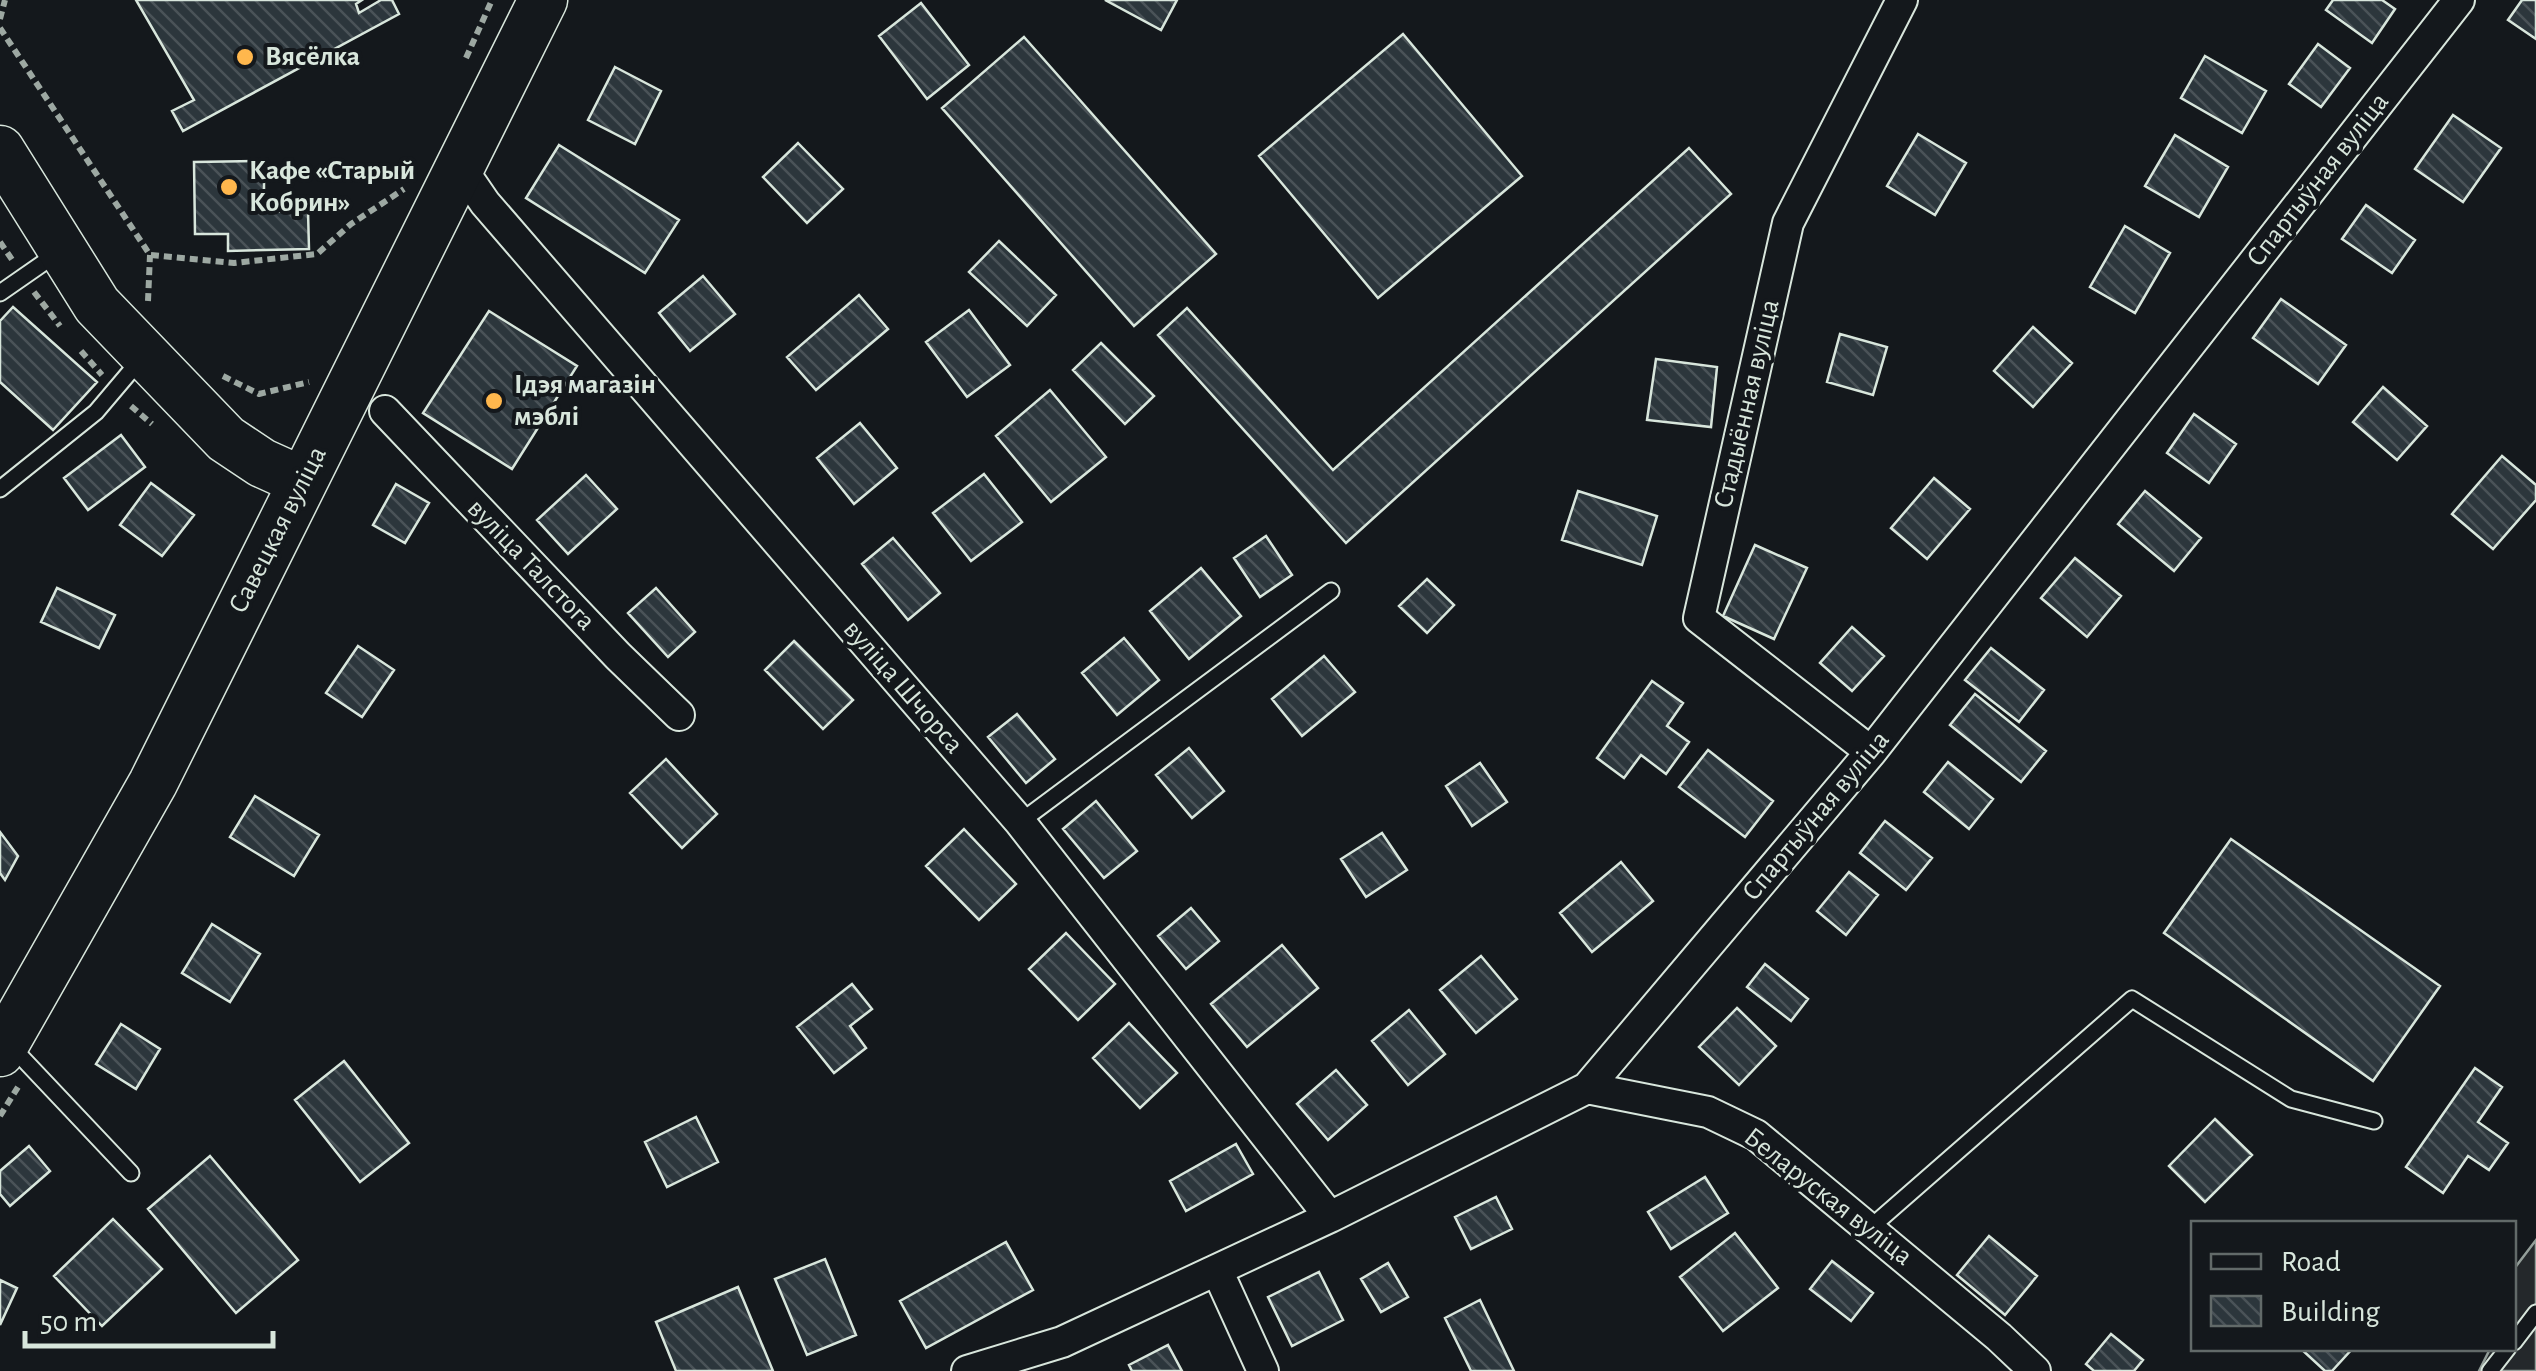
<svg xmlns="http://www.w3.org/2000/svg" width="2536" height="1371" font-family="'Alegreya Sans',sans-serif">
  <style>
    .parking { fill: #24282b; stroke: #939e99; stroke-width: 2.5 }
    .building { fill: url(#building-back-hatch); stroke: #d8e6dc; stroke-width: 2.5 }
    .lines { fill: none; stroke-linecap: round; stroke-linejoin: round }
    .lane-casing { stroke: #d8e6dc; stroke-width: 19 }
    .street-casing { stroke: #d8e6dc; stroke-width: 34 }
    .primary-casing { stroke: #d8e6dc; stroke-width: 51 }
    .path { stroke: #9da8a2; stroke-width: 6; stroke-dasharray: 8 5; stroke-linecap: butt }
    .lane { stroke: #14181c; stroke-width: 15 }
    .street { stroke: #14181c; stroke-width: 30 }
    .primary { stroke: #14181c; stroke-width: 48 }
    .poi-dot { fill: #ffb74d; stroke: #14181c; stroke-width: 4 }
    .labels { text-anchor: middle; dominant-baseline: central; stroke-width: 8; stroke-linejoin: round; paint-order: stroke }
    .poi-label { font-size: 28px; font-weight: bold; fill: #d8e6dc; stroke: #14181c; text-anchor: start }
    .street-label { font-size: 28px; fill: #d8e6dc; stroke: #14181c }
  </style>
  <defs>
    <pattern id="building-back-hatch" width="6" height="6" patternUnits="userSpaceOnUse" patternTransform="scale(2.5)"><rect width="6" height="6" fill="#2c363c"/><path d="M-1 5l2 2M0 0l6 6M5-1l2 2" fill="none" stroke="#4a5358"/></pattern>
  </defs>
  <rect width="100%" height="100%" fill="#14181c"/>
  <path class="parking" d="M2536,1240V1371H2479L2490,1349L2514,1348V1269Z"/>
  <path class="building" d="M136,0H362L356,4L359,13L381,0H392L399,14L183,131L172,111L194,100Z
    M1105,0H1177L1161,30Z
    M2333,0H2382L2395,9L2372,43L2326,10Z
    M2522,0H2536V39L2508,20Z
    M921,3L969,65L927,99L879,36Z
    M1403,34L1522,176L1378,298L1259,156Z
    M1024,37L1216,254L1134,326L942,108Z
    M2318,44L2350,68L2321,107L2289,84Z
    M2205,56L2266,91L2242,133L2181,98Z
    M615,67L661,91L635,144L588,120Z
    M2453,115L2501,148L2463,202L2415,169Z
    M1918,134L1966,163L1935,215L1887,186Z
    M2175,135L2228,167L2199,217L2145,186Z
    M798,143L843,189L807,223L763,177Z
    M559,145L679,220L645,273L526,198Z
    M1689,148L1731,194L1346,543L1158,335L1187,308L1333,470Z
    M264,161V212L308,211L309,249L228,251V234H195L194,162Z
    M2366,205L2415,240L2392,273L2342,239Z
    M2125,226L2170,253L2135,313L2090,287Z
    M999,241L1056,295L1027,326L969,272Z
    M703,276L735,314L690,351L659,313Z
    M859,295L888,329L816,390L787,357Z
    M2281,299L2346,345L2318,384L2253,338Z
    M13,307L97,382L53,430L0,382V321Z
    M969,310L1010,365L967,397L926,342Z
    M489,311L577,366L512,469L423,413Z
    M2033,327L2072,363L2033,407L1994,371Z
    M1840,334L1887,347L1873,395L1827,382Z
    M1101,343L1154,396L1125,424L1073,370Z
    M1656,359L1717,367L1711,427L1647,420Z
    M2383,387L2427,426L2397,460L2353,422Z
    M1050,390L1106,457L1051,502L996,436Z
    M2194,414L2236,444L2209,483L2167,453Z
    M860,423L897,468L854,504L817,458Z
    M121,435L145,467L88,510L64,478Z
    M2502,456L2536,485V500L2493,549L2452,514Z
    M984,474L1022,522L971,561L933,513Z
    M586,475L617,509L568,554L537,520Z
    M1934,478L1970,509L1927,559L1891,528Z
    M151,483L194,515L162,556L120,525Z
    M396,484L429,503L405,543L373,525Z
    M1578,491L1657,516L1642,565L1562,540Z
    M2145,491L2201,538L2174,571L2118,524Z
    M1266,536L1292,575L1260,597L1234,558Z
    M893,538L940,593L908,620L862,564Z
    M1755,545L1807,568L1774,639L1723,616Z
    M2075,558L2121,596L2087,637L2041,598Z
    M1201,568L1241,616L1189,659L1150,611Z
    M1427,579L1454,605L1427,633L1399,606Z
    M57,588L115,615L99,648L41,622Z
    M656,588L695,632L668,657L628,613Z
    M1852,627L1884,656L1852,691L1820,663Z
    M1124,638L1159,680L1117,715L1082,673Z
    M794,641L853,700L823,729L765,670Z
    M358,646L394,670L362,717L326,693Z
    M1991,648L2044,690L2019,722L1965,680Z
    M1324,656L1355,692L1302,736L1272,699Z
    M1652,681L1683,703L1667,726L1689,742L1666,774L1641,755L1624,778L1597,758Z
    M1975,694L2046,751L2021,782L1950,725Z
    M1017,714L1055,759L1026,783L988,737Z
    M1189,748L1224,791L1192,818L1156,775Z
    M1708,750L1773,801L1745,837L1679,787Z
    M666,759L717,814L682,848L630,793Z
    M1948,762L1993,799L1969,829L1924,792Z
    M1480,763L1507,802L1472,826L1446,786Z
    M255,796L319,835L294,876L230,837Z
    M1096,801L1137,851L1104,878L1063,829Z
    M1885,821L1932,858L1906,890L1860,853Z
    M964,829L1016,884L979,920L926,866Z
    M0,832L18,856L5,880L0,873Z
    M1382,833L1407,870L1366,897L1341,859Z
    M2231,839L2440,986L2373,1081L2164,933Z
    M1621,862L1653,901L1592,952L1560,913Z
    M1849,872L1878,895L1846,935L1817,911Z
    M1191,908L1219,941L1186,969L1158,936Z
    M212,924L260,954L230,1002L182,973Z
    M1066,933L1115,984L1078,1020L1029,969Z
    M1282,945L1318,988L1247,1047L1211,1004Z
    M1481,956L1517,999L1476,1033L1440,990Z
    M1765,964L1808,999L1791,1021L1747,987Z
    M852,984L872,1009L850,1026L866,1048L834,1073L797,1027Z
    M1737,1008L1776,1046L1739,1085L1699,1047Z
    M1409,1010L1445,1054L1408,1085L1372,1041Z
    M1129,1023L1177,1073L1140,1108L1093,1058Z
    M121,1024L160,1049L136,1089L96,1064Z
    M344,1061L409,1143L360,1182L295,1100Z
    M2475,1068L2502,1087L2478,1122L2508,1143L2489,1170L2468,1156L2443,1193L2406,1167Z
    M1336,1070L1367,1105L1328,1140L1297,1104Z
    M696,1117L718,1162L667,1187L645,1142Z
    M2215,1119L2252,1155L2205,1202L2169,1166Z
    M1236,1144L1253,1174L1186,1211L1170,1181Z
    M29,1146L50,1171L10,1206L0,1194V1171Z
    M210,1156L298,1260L236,1313L148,1209Z
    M1705,1177L1728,1213L1671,1249L1648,1212Z
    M1496,1197L1512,1229L1471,1249L1455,1217Z
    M113,1219L162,1269L102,1326L54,1276Z
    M1735,1233L1778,1288L1723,1331L1680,1277Z
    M1989,1236L2037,1276L2005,1315L1957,1275Z
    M1006,1242L1033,1290L926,1348L900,1301Z
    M825,1259L856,1335L807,1355L775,1279Z
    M1832,1261L1873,1293L1851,1321L1810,1289Z
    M1388,1263L1408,1297L1381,1312L1361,1279Z
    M1319,1272L1343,1320L1292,1346L1268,1297Z
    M0,1280L17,1288L0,1325Z
    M738,1287L773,1371H676L656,1322Z
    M1480,1300L1514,1371H1471L1445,1318Z
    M2111,1334L2143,1360L2134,1371H2094L2086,1364Z
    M1168,1345L1182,1371H1132L1129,1365Z
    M2300,1348H2353L2332,1371H2325Z"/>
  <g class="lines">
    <defs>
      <path id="lane" d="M0,293L59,252
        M0,489L96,412L140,360
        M1020,822L1331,591
        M10,1045L131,1173
        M1870,1228L2132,999L2291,1099L2374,1121
        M2514,1342L2536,1313
        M2490,1371L2508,1348"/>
      <path id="street" d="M461,168L485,203L1020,822L1330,1217
        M385,411L618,656L679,715
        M1871,752L1699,618L1788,223L1902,0
        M1587,1088L1708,1112L1756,1135L1999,1337L2035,1371
        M1217,1270L1263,1371
        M967,1371L1062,1342L1330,1217L1587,1088L1871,752L2459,0"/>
      <path id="primary" d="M0,150L97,305L226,439L262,463L302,481
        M0,1052L153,783L543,0"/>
    </defs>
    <use href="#lane" class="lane-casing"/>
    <use href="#street" class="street-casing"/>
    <use href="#primary" class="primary-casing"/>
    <path class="path" d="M0,19L5,0
      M0,28L150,255L234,263L317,254L351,224L404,189
      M466,58L492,0
      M0,242L13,261
      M34,292L60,326
      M148,301L150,255
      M81,351L102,375
      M223,376L259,394L309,382
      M131,406L152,424
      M0,1116L18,1087"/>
    <use href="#lane" class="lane"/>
    <use href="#street" class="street"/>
    <use href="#primary" class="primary"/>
  </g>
  <g class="poi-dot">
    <circle cx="245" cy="57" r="10"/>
    <circle cx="229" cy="187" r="10"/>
    <circle cx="494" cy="401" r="10"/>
  </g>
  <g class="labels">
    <g class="poi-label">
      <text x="265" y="57">Вясёлка</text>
      <text x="249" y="171">Кафе «Старый<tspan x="249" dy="32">Кобрин»</tspan></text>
      <text x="514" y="385">Ідэя магазін<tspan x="514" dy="32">мэблі</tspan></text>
    </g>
    <g class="street-label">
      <text transform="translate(2318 180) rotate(-52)">Спартыўная вуліца</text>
      <text transform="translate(1747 404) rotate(-77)">Стадыённая вуліца</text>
      <text transform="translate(278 530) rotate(-63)">Савецкая вуліца</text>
      <text transform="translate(531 565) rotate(46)">вуліца Талстога</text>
      <text transform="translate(903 687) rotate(49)">вуліца Шчорса</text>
      <text transform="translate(1816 816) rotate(-50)">Спартыўная вуліца</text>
      <text transform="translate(1828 1197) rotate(38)">Беларуская вуліца</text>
    </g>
  </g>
  <rect x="2191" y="1221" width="325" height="130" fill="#14181c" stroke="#626a69" stroke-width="2.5"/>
  <rect x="2211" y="1254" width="50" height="15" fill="#14181c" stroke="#626a69" stroke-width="2.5"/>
  <text x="2281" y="1271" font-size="30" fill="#d8e6dc">Road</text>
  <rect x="2211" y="1296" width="50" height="30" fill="url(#building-back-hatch)" stroke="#626a69" stroke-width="2.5"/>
  <text x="2281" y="1321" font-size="30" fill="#d8e6dc">Building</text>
  <path d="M25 1331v15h248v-15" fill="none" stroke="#d8e6dc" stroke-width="5"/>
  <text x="40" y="1331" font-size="30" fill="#d8e6dc" stroke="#14181c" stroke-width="8" paint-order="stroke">50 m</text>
</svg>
